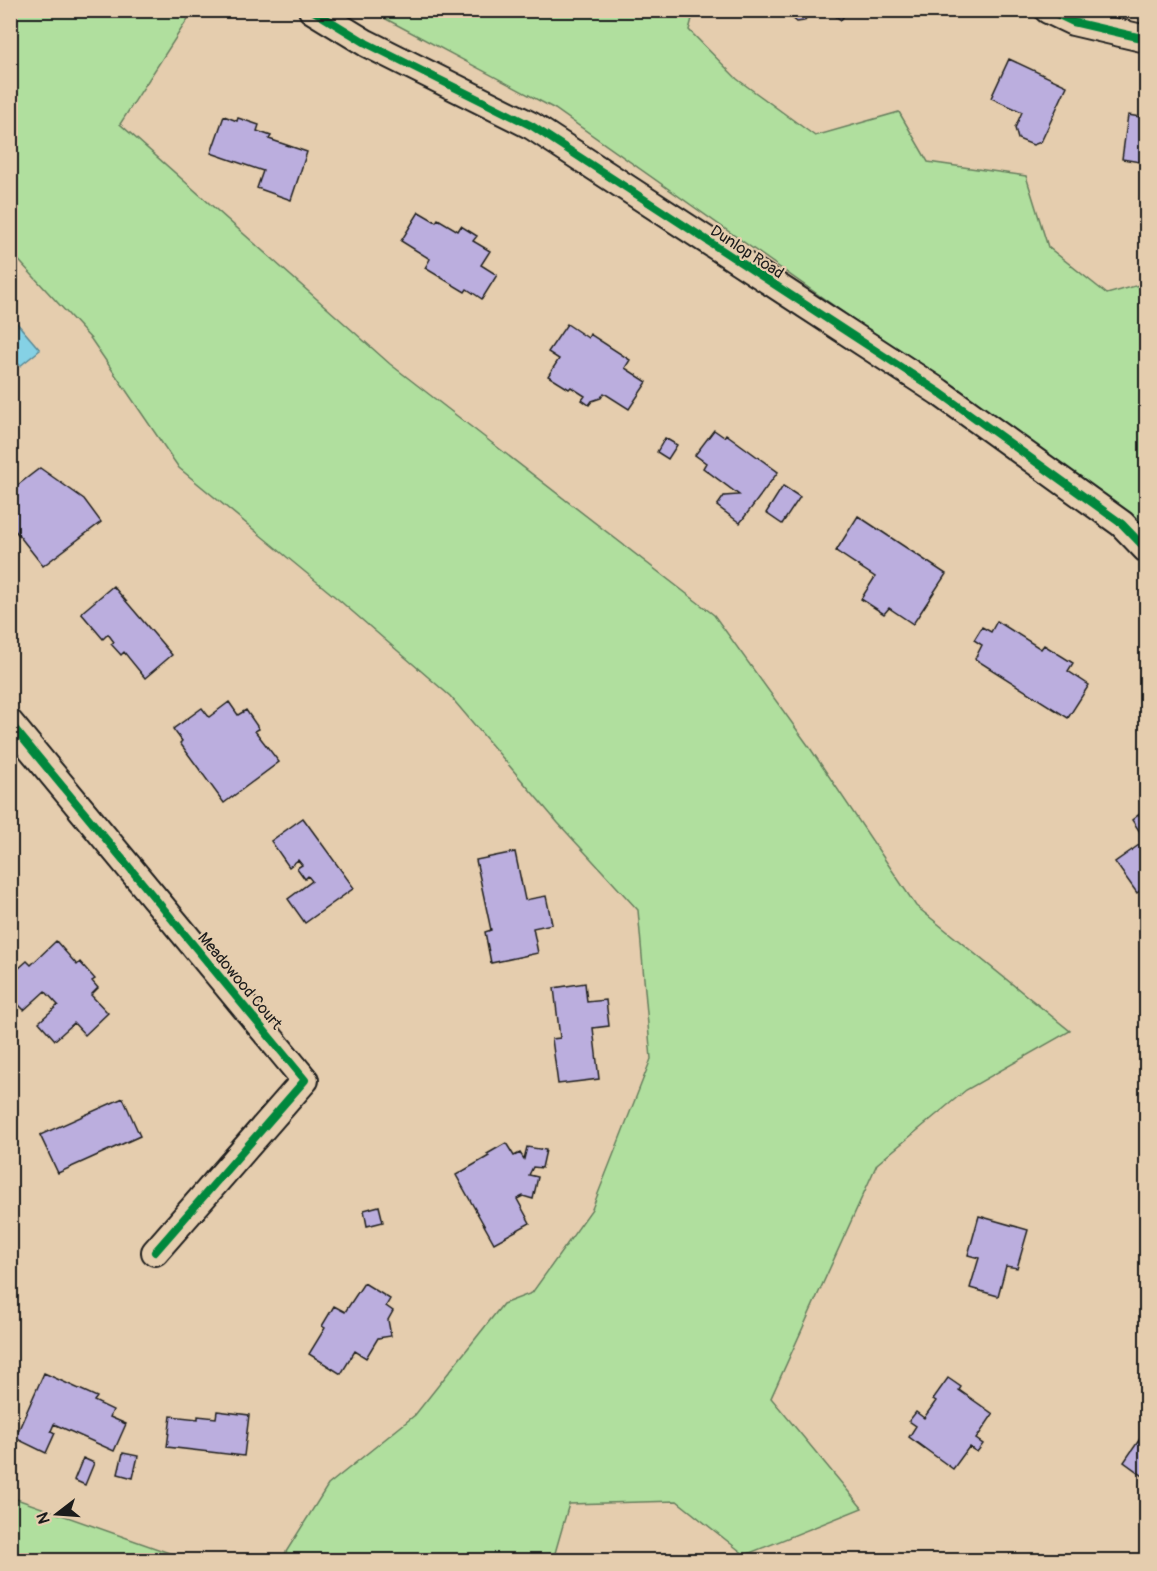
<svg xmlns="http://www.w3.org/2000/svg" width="1157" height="1571" font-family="Pangolin,sans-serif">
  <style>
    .green { fill: #b0df9e; stroke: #667e5d; stroke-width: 1.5 }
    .water { fill: #85d1e5; stroke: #5b8995; stroke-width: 1.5 }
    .building { fill: #bbaede; stroke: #1c1c1c; stroke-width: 1.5 }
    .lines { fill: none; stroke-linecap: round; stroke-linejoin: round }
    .street-casing { stroke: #1c1c1c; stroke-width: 30 }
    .street { stroke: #e5cdae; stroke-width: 26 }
    .cycleway-casing { stroke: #e5cdae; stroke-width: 11 }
    .cycleway { stroke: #00873e; stroke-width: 8 }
    .labels { text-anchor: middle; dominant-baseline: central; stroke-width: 4.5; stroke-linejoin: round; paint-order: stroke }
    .street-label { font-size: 16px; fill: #1c1c1c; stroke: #e5cdae }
  </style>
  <rect width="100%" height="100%" fill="#e5cdae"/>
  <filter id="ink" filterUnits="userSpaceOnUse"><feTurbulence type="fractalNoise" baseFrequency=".0167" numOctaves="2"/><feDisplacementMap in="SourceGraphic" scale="12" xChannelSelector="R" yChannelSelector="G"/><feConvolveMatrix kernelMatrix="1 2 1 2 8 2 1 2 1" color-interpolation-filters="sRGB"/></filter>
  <g filter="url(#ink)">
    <path class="green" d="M11,10L193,11L120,124L390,364L714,615L810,748L916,906L1070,1031L966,1090L877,1164L771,1398L862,1508L745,1555L677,1501L569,1504L553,1560H11V1497L189,1560H281L328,1485L415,1415L503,1304L532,1293L592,1209L651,1059L638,910L558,823L450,696L339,600L179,468L91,339L11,252Z
      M371,11H694L689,30L737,79L815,136L899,112L928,162L1026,176L1048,247L1107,294L1146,283V526L555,109Z"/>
    <path class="water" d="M10,315L40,350L20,366L11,355Z"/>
    <path class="building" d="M783,10H812L804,21L797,22Z
      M827,10H848L841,20Z
      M1009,59L1067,86L1041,142L1033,145L1018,139L1015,128L1022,112L991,98Z
      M1128,115L1146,118V163L1122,159Z
      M224,116L237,121L238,118L259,125L257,131L271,136L269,139L307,152L291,200L257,188L263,171L211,153Z
      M419,212L436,222L438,219L458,231L461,226L477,236L473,241L490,251L481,265L497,275L482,299L467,289L465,292L425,268L430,259L401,241Z
      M567,324L588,338L590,334L630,360L625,368L647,382L629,409L604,393L601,398L592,401L589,405L582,400L585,396L571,387L569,389L548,376L559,359L548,352Z
      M714,430L724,437L726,434L778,472L740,523L717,506L724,496L739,495L703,468L706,463L695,455Z
      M665,438L677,445L668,459L657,452Z
      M40,468L84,499L101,522L43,566L10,524V517L14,514L10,509V491Z
      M783,486L800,497L782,524L766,513Z
      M858,516L946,574L913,624L889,608L884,614L861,599L875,577L836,551Z
      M113,586L172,655L145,678L124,652L121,655L111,644L114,642L108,634L103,639L81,613Z
      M997,621L1041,649L1044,645L1073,663L1068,671L1089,685L1068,718L975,659L982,645L974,640L982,627L991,632Z
      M229,702L238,715L246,710L259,729L255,731L279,762L224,803L180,743L182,741L173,729L202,708L209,717Z
      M1146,809V841L1132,820Z
      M303,818L354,888L305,923L288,899L312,881L308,876L305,879L297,868L302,865L298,860L289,867L271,841Z
      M1146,844V886L1137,893L1115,862L1139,845L1141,848Z
      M515,852L525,900L546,896L552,924L533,928L538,953L491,963L485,932L491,930L476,860Z
      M56,941L77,965L80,962L95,979L92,981L98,988L91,995L108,1013L85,1035L74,1023L55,1040L39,1022L58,1005L45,991L24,1010L10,996V976L27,961L31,965Z
      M585,983L587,1002L606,1000L609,1026L593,1028L599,1079L558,1084L552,1039L560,1038L554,988Z
      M123,1098L140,1136L58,1173L40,1135Z
      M506,1143L514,1156L520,1153L524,1159L527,1147L546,1150L542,1168L533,1167L529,1175L538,1177L533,1199L523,1196L517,1199L530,1223L494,1243L456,1175L489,1156L487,1154Z
      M379,1206L383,1222L367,1226L364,1210Z
      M979,1216L1028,1230L1017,1268L1006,1266L998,1296L970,1288L979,1258L968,1255Z
      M364,1283L390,1299L386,1306L393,1311L388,1320L391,1336L378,1338L366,1358L355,1351L341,1374L309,1354L325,1328L322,1326L334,1306L345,1312Z
      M44,1373L97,1397L94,1401L113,1410L110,1417L126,1424L114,1451L54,1424L51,1431L55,1433L46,1453L15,1438Z
      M948,1378L961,1387L959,1390L993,1414L976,1439L983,1444L977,1452L969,1447L953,1469L909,1437L916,1426L909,1421L916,1412L924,1418L936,1401L933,1399Z
      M217,1411L249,1415L244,1456L167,1447L171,1416L198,1419V1416L216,1418Z
      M1146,1430V1478L1124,1462Z
      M123,1453L138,1456L133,1478L118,1474Z
      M83,1458L94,1463L85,1485L74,1480Z"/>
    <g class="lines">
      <defs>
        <path id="street" d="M312,10L366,43L532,126L939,392L1122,524L1146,549
          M1048,10L1073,22L1146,39
          M10,723L305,1080L155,1252"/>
      </defs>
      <use href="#street" class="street-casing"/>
      <use href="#street" class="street"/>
      <defs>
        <path id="cycleway" d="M312,10L366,43L532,126L939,392L1122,524L1146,549
          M1048,10L1073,22L1146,39
          M10,723L305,1080L155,1252"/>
      </defs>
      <use href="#cycleway" class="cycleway-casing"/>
      <use href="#cycleway" class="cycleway"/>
    </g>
  </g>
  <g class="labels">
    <g class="street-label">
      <text transform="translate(747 252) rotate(33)">Dunlop Road</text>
      <text transform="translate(240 981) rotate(50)">Meadowood Court</text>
    </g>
  </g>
  <rect width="1157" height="1571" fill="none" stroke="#e5cdae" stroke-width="36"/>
  <rect x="18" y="18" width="1121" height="1535" fill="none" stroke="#1c1c1c" stroke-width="2" filter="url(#ink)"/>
  <g transform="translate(57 1514) rotate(253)" stroke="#e5cdae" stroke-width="4.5" paint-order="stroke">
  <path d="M0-4.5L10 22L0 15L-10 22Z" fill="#1c1c1c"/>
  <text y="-9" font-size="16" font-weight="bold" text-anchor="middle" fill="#1c1c1c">N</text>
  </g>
</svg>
